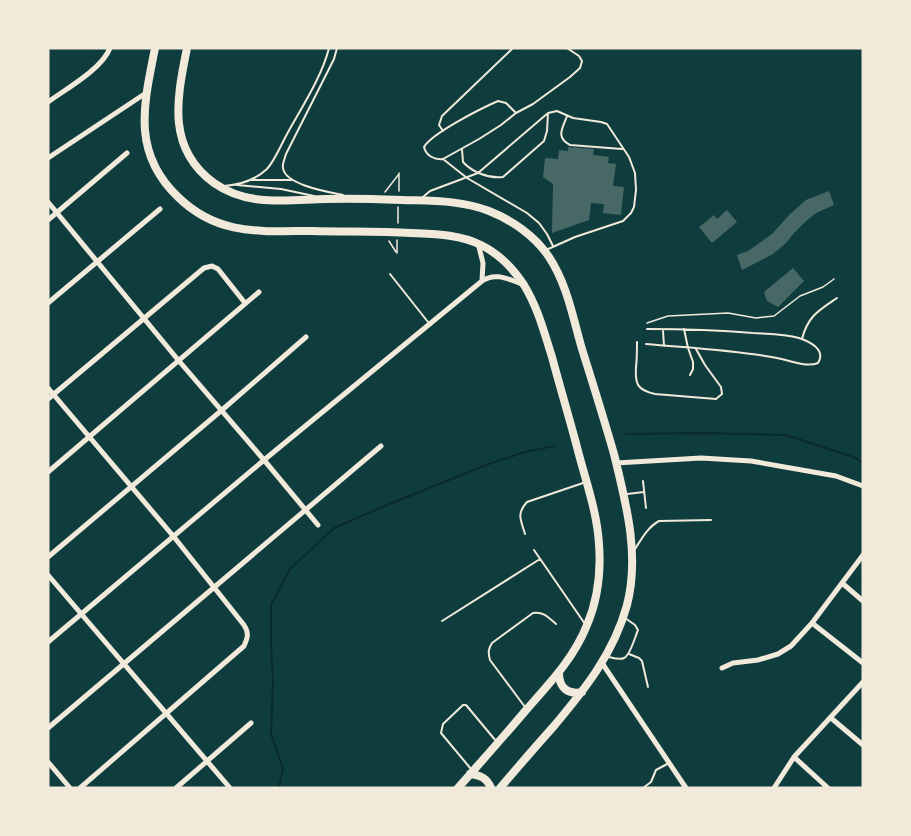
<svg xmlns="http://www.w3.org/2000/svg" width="911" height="836" font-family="Merriweather,serif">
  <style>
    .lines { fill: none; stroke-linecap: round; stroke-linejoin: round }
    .stream { stroke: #0a2a2b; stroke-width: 2 }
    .building { fill: #486865 }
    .path { stroke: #f1e9da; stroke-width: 1.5 }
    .service { stroke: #f1e9da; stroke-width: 2 }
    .minor { stroke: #f1e9da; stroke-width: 5 }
    .primary { stroke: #f1e9da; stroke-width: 8 }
  </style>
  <rect width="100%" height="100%" fill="#0f3d3e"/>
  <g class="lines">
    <path class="stream" d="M626,434L704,433L786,435L856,458L863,463
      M279,788L283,769L271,734L273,681L271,646V605L290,569L334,528L380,508L486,465L525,452L554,446"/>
  </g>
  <path class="building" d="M568,147L594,149L593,155L609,157L608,163L616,164L613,186L624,187L621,215L603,213L604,204L591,203L589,220L552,233L553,184L543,177L545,158L558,159L559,150L568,151Z
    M829,191L834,205L816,213L805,222L794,233L786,243L773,254L742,270L737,255L748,251L772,234L790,214L806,200Z
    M727,210L737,222L712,243L699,227L714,215L717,219Z
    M793,268L804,281L778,307L767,301L764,292Z"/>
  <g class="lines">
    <path class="path" d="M399,191V173
      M385,192L399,174
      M398,223V207
      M389,241L396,252
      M397,253V240
      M647,323L668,316L728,313L756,318L774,316L800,296L823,287L834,279"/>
    <path class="service" d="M337,48L334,59L286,154C285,158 282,164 283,168C285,185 329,192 343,195
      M516,113L506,103L498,101C482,108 432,133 424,147C426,156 435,160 443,159L479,139L501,125L516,113L533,104L570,77L580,68L582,61L579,56L567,48
      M567,116C563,128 555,137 570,145L622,149
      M443,131L439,125L442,116L513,48
      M462,149L463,162C472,172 489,179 503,177L544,141L547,131L548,113
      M443,159L467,178L527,213L539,223L547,234L553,246
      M250,180H292
      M237,185L281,189L314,196
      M224,186C239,185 255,180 267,169C275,160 280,147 286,136C300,110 322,77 329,48
      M423,197L430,191L478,173L548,113L557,111L573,118L601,122L607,124L629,157L635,173L636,190L634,207L631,213L623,221L575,237L546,250
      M390,274L428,322
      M684,329L688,348L693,362V369L690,375
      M663,331L664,346
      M802,339C808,316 818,311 837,298
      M637,342C637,351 637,359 636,367C635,384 637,390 655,394L716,399L722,394L721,387L705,365L696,349
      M646,344C689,348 734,350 777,358C789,360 806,368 818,363C826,350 811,342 799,338C785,334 769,334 753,333C718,330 682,329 647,329
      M643,481L646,508
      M627,494L644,492
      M525,534C521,520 516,514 527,502L583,483
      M635,549C642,538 648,527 659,521L711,520
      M534,550L585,624
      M442,621L540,559
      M629,654L639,658L642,661L648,687
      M609,657C613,658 620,660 624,658C630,656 635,637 638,630L635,625L625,618
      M525,707L490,660C488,653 488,649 492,643L533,613C543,611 549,618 556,624
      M471,769L441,733L443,724L463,705H466L496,741
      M643,788L651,782L656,770L669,763"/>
    <path class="minor" d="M48,102C66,89 102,69 110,48
      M48,158L146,93
      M48,202L179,361L264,460L318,525
      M48,220L127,153
      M478,243L483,263L482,281
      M48,303L160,209
      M48,388L174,537L244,625C249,633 248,637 244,646L80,788
      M48,399L204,268L212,266L218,269L245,303
      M616,463L701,458L751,461L836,476L863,486
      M48,472L259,292
      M48,557L222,410L306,337
      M48,575L230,788
      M842,583L863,601
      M812,623L863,663
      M48,642L264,460L482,281C495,272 508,279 522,284
      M602,663L686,788
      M722,668L733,663L758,660L778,654L791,646L812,623L863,555
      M831,718L863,745
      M48,728L381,446
      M794,757L828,788
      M48,762L70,788
      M176,788L251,723
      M774,788L794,757L863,682"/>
    <path class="primary" d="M155,48C144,104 131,152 178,197C218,236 260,231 312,231C345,232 378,231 411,233C434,234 459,234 481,245C499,254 513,268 524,285C538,308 544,332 552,357C560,387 569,417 577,447C585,479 597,511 599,544C601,571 598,599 587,625C574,658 550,683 527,709C504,736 481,762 458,788
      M187,48C177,98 166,148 214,183C248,207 287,200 326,199C351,198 377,199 402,200C431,201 461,200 489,211C512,220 535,236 549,257C567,284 573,318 582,349C593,384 604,419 614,454C626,503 640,555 627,605C614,653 585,689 554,726C536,746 518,767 500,788
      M559,673C559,687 567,695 582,692
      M470,774C480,775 487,778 491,788"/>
  </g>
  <rect width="911" height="836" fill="none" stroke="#f1e9da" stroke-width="99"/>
</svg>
